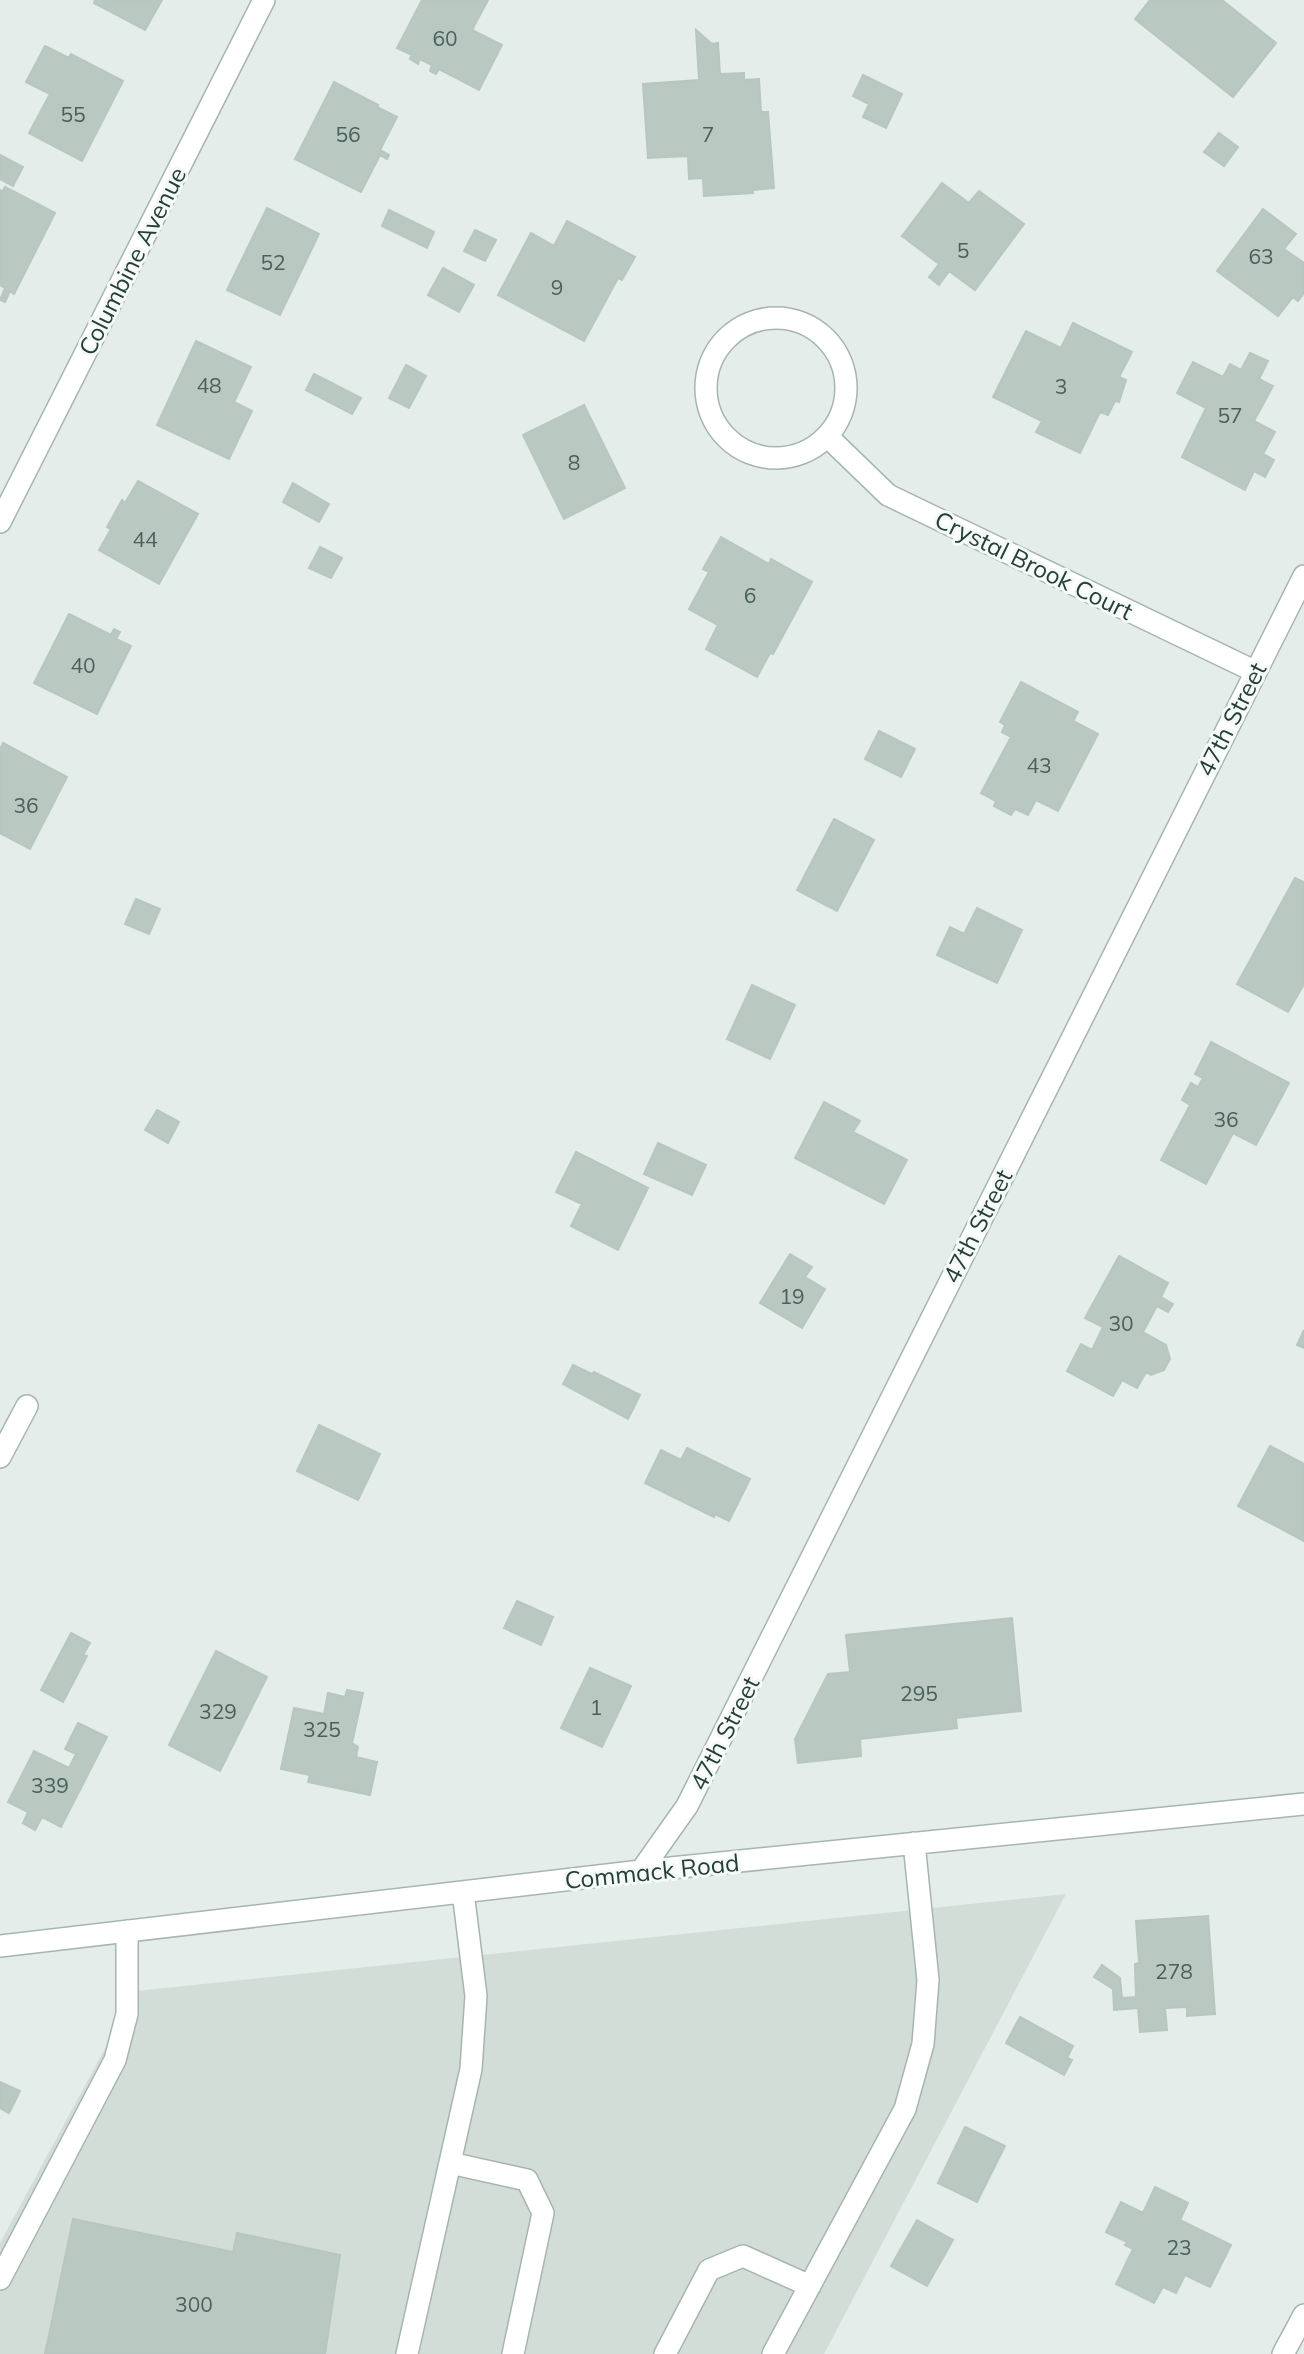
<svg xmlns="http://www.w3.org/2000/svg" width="1304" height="2354" font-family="Mulish,sans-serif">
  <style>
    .built { fill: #d3ddd8 }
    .building { fill: #bac8c2; stroke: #b7c6c0; stroke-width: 2 }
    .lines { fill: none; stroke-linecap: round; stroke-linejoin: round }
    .minor-casing { stroke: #a7b5b0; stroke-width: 24 }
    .minor { stroke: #fff; stroke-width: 21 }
    .labels { text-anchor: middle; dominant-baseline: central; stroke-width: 6; stroke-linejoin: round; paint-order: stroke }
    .number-label { font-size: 21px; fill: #4a605a }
    .street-label { font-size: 24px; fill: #253e38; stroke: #f5f9f7 }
  </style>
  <rect width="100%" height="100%" fill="#e4ede9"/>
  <path class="built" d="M1066,1894L824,2354H0V2243L136,1991Z"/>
  <path class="building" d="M95,0H162L145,30L94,3Z
    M422,0H488L472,30L502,45L479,90L439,69L436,74L430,71L432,65L420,59L418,64L410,59L412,55L397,48Z
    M1150,0H1222L1276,43L1233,97L1135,19Z
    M696,30L712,44L718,43L720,74L744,73V80L759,79L761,112H768L774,188L752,190L753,193L704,196L703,178L689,179L688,156L648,158L643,84L699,80Z
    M45,46L69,58L71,54L123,81L82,161L29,133L50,94L26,82Z
    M863,75L902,94L886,128L863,117L869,104L853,96Z
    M334,82L378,105L377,107L397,117L380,150L389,155L387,159L380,155L361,192L295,159Z
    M1219,133L1238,147L1224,166L1204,152Z
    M0,155L23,167L13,186L0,179Z
    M942,183L969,203L979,191L1024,224L975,290L949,271L939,285L929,277L939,264L902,236Z
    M5,187L55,213L14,294L10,291L5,302L0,300L5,288L0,285V190L2,192Z
    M267,208L319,234L280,315L227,290Z
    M1263,209L1296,234L1284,249L1304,263V293L1298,301L1293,297L1278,316L1217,271Z
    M389,210L434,232L427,248L382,226Z
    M567,221L635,257L622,280L618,278L584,341L498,295L531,233L554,246Z
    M475,230L496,240L485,261L464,251Z
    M443,268L474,285L459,312L428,295Z
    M1073,323L1132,352L1119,377L1126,380L1119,402L1115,401L1108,415L1100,412L1080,453L1036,432L1042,421L993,397L1026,331L1061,348Z
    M196,341L251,367L234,402L252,411L229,459L157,425Z
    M1250,353L1268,361L1259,379L1273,386L1254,421L1275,432L1263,454L1274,460L1265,477L1254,471L1245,490L1182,457L1206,408L1177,393L1193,362L1223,377L1230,364L1241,370Z
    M406,365L426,376L409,408L389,398Z
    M314,374L361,398L352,414L306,390Z
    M584,405L625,488L564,519L523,435Z
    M138,481L198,514L159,584L99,550L111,529L107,527L122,500L125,503Z
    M293,483L329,504L319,522L283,502Z
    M721,537L769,564L771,559L812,582L773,654L770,653L757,677L706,649L718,625L689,609L709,572L703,569Z
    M320,547L342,558L331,578L309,568Z
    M69,614L111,635L114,629L120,632L116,639L131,646L97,714L34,683Z
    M1021,682L1078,712L1073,721L1098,734L1058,811L1036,800L1028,815L1015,809L1011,815L994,806L996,801L981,793L1011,737L1002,732L1005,725L1000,722Z
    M879,731L915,749L901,777L865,759Z
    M3,743L67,777L30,849L0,833V750Z
    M834,819L874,840L837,911L797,890Z
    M1295,878L1304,882V984L1288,1012L1237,984Z
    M136,899L160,909L149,934L125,924Z
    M977,908L1022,930L997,983L937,955L950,927L964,934Z
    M752,985L795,1005L770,1059L727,1039Z
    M1211,1042L1289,1083L1256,1145L1233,1133L1206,1184L1161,1160L1190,1105L1182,1100L1191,1083L1198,1087L1203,1078L1195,1074Z
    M824,1102L860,1121L853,1132L907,1160L884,1204L795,1158Z
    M157,1110L179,1122L168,1143L145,1130Z
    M658,1143L706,1165L692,1195L644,1174Z
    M576,1152L648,1188L618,1250L571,1226L582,1204L556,1192Z
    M790,1254L812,1267L805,1277L825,1289L802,1328L760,1303Z
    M1119,1256L1168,1283L1161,1297L1173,1304L1168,1312L1157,1306L1143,1332L1166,1345L1170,1359L1164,1370L1151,1375L1146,1372L1137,1388L1122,1380L1113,1396L1067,1371L1081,1344L1092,1350L1103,1327L1085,1318Z
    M1304,1330V1348L1297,1345Z
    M573,1365L592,1374L594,1372L640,1395L628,1419L563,1384Z
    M319,1425L380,1454L358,1500L297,1471Z
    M1270,1446L1304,1464V1541L1238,1506Z
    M687,1448L750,1479L729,1521L715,1514L714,1517L645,1483L661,1450L681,1460Z
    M517,1601L553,1617L541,1645L504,1628Z
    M1012,1618L1021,1711L956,1718L957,1728L860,1739L861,1756L798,1763L795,1739L828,1674L850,1672L846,1635Z
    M71,1633L90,1643L83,1655L87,1656L63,1702L41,1690Z
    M216,1651L267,1677L220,1771L169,1745Z
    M590,1668L631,1686L602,1747L561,1728Z
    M347,1690L363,1693L352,1743L358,1747L356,1757L377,1762L370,1795L308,1782L310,1775L281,1769L294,1708L324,1714L328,1693L345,1697Z
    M78,1723L107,1737L61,1827L42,1817L35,1830L23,1823L28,1812L8,1802L34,1751L69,1768L76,1754L65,1749Z
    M1208,1916L1215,2014L1187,2016V2007L1165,2008L1167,2030L1140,2032L1138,2008L1114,2010L1113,1989L1094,1977L1102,1965L1120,1978L1122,1998L1136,1997L1135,1964L1139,1963L1136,1921Z
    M1020,2017L1073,2046L1067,2058L1072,2060L1064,2075L1006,2043Z
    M0,2082L20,2091L9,2113L0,2108Z
    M965,2127L1005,2146L977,2202L938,2183Z
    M1155,2187L1188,2203L1180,2220L1231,2245L1210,2287L1185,2275L1176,2293L1163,2287L1154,2303L1116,2284L1133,2249L1125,2245L1127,2242L1106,2232L1121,2202L1143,2213Z
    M73,2219L233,2252L237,2233L340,2255L325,2354H45Z
    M917,2220L953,2240L927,2286L891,2266Z"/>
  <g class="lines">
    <defs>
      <path id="minor" d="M706 388a70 70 0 1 1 140 0a70 70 0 1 1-140 0Z
        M828,437L888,495L1254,671
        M0,522L264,0
        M0,1457L27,1406
        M641,1871L687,1806L1304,576
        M0,1946L641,1871L1304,1804
        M450,2163L527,2180L543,2213L513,2354
        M0,2279L115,2060L127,2014V1931
        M407,2354L471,2069L476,1996L463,1892
        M665,2354L709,2270L743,2256L810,2286
        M773,2354L905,2109L923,2044L928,1980L914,1843
        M1283,2354L1304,2315"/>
    </defs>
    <use href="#minor" class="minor-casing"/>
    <use href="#minor" class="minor"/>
  </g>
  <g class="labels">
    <g class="number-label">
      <text x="445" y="38">60</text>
      <text x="73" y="114">55</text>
      <text x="348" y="134">56</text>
      <text x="708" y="134">7</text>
      <text x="963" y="250">5</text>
      <text x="1261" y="256">63</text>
      <text x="273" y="262">52</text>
      <text x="557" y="287">9</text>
      <text x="209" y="385">48</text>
      <text x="1061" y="386">3</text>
      <text x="1230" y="415">57</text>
      <text x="574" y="462">8</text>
      <text x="145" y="539">44</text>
      <text x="750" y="595">6</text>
      <text x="83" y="665">40</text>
      <text x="1039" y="765">43</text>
      <text x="26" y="805">36</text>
      <text x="1226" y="1119">36</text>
      <text x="792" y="1296">19</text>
      <text x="1121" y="1323">30</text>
      <text x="919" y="1693">295</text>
      <text x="596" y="1707">1</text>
      <text x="218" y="1711">329</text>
      <text x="322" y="1729">325</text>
      <text x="50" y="1785">339</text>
      <text x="1174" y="1971">278</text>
      <text x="1179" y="2247">23</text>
      <text x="194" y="2304">300</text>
    </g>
    <g class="street-label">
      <text transform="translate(132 261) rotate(-63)">Columbine Avenue</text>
      <text transform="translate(1034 565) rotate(26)">Crystal Brook Court</text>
      <text transform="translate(1231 719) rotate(-63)">47th Street</text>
      <text transform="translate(977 1226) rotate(-63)">47th Street</text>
      <text transform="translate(724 1733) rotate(-63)">47th Street</text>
      <text transform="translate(652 1871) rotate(-6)">Commack Road</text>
    </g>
  </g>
</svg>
